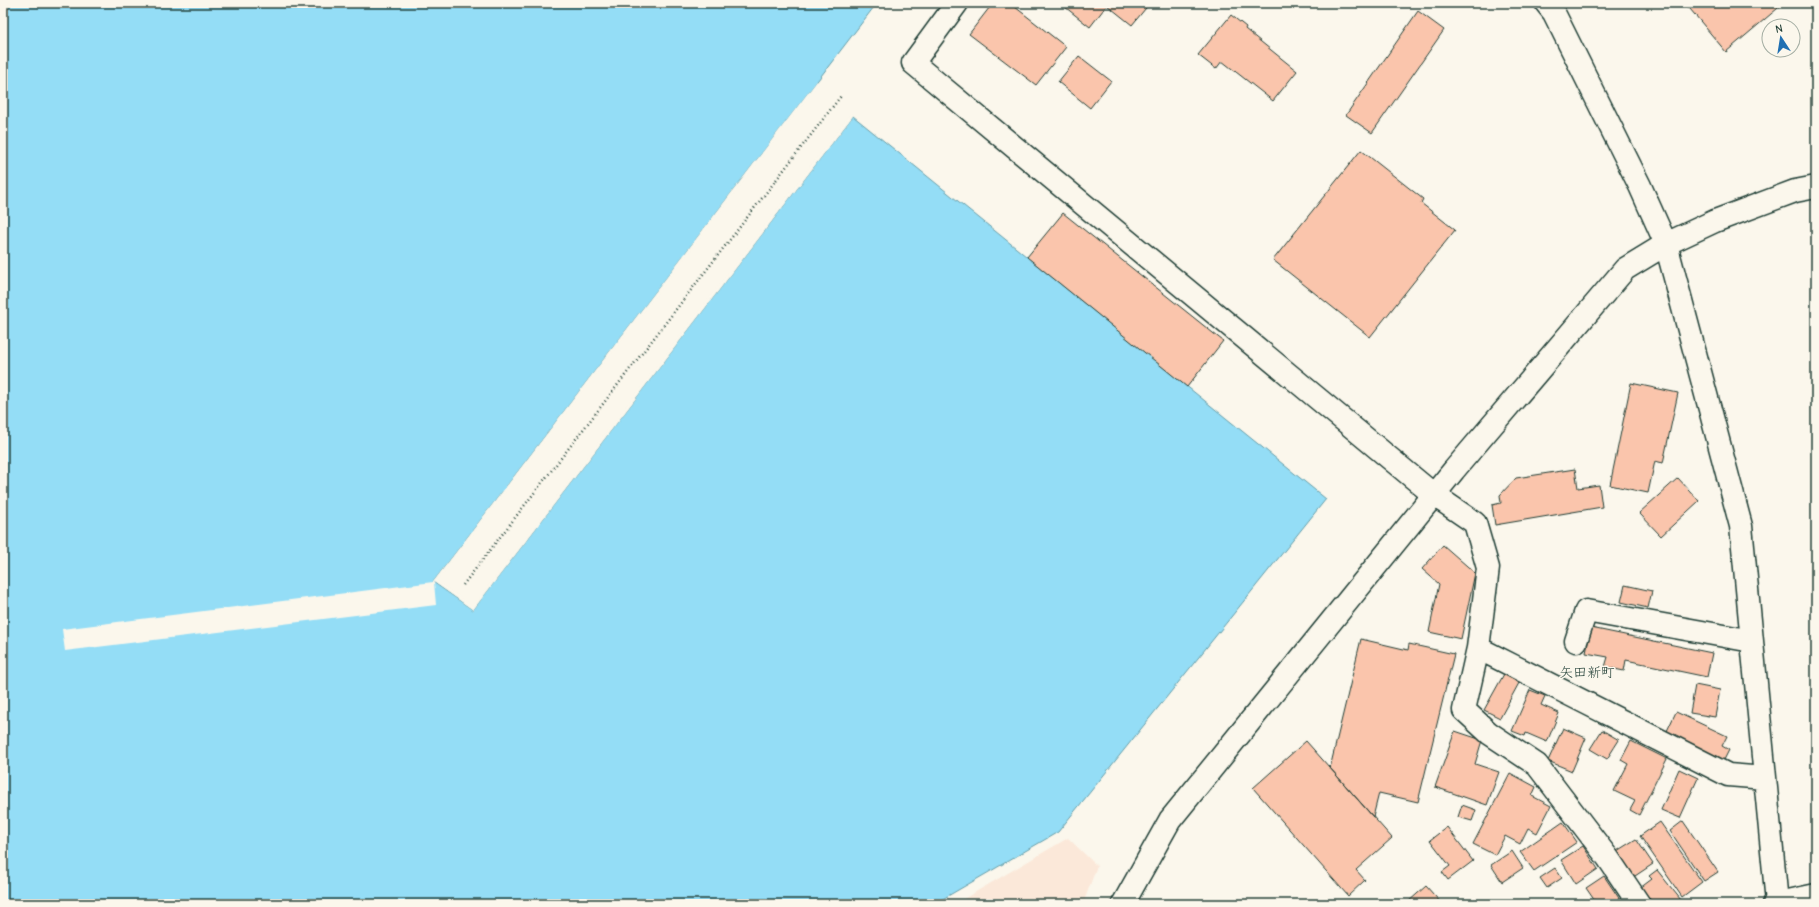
<svg xmlns="http://www.w3.org/2000/svg" width="1819" height="907" font-family="'Comic Neue','Klee One',sans-serif">
  <style>
    .built { fill: #fbe8d9 }
    .water { fill: #94ddf6; stroke: #659da8 }
    .pier { fill: #fbf7ec }
    .building { fill: #fac5ac; stroke: #1f3d34 }
    .lines { fill: none; stroke-linecap: round; stroke-linejoin: round }
    .minor-casing { stroke: #1f3d34; stroke-width: 25 }
    .highway-casing { stroke: #1f3d34; stroke-width: 25 }
    .path { stroke: #1f3d34; stroke-width: 2.5; stroke-dasharray: 1 3; stroke-linecap: butt }
    .minor { stroke: #fbf7ec; stroke-width: 22 }
    .highway { stroke: #fbf7ec; stroke-width: 22 }
    .labels { text-anchor: middle; dominant-baseline: central; stroke-width: 3; stroke-linejoin: round; paint-order: stroke }
    .quarter-label { font-size: 14px; fill: #1f3d34; stroke: #fbf7ec }
  </style>
  <rect width="100%" height="100%" fill="#fbf7ec"/>
  <filter id="ink" filterUnits="userSpaceOnUse"><feTurbulence type="fractalNoise" baseFrequency=".025" numOctaves="2"/><feDisplacementMap in="SourceGraphic" scale="8" xChannelSelector="R" yChannelSelector="G"/><feConvolveMatrix kernelMatrix="1 2 1 2 8 2 1 2 1" color-interpolation-filters="sRGB"/></filter>
  <g filter="url(#ink)">
    <path class="built" d="M1068,838L1097,866L1083,904H955Z"/>
    <path class="water" d="M3,3H877L433,582L473,610L853,116L1326,499L1058,832L934,904H3Z"/>
    <path class="pier" d="M817,81L818,83L436,581L473,607L851,114L853,116L473,610L434,582L436,605L65,651L62,629L433,582Z"/>
    <path class="building" d="M993,3H1010L1066,47L1036,85L969,34Z
      M1060,3H1150L1132,25L1107,5L1090,27Z
      M1685,3H1784L1726,52Z
      M1418,11L1444,30L1372,133L1346,115Z
      M1231,15L1246,27L1245,29L1297,71L1273,101L1222,61L1216,69L1198,55Z
      M1079,56L1111,81L1090,108L1058,82Z
      M1361,150L1423,199L1421,203L1455,230L1370,337L1273,260Z
      M1063,213L1223,341L1187,387L1027,257Z
      M1631,383L1678,393L1663,463L1655,461L1648,493L1610,485Z
      M1575,469L1578,488L1599,485L1602,507L1495,525L1492,505L1501,503L1500,495L1516,478Z
      M1678,478L1699,501L1661,536L1639,513Z
      M1443,545L1475,573L1461,639L1429,632L1439,584L1422,569Z
      M1625,585L1652,591L1648,608L1621,602Z
      M1591,628L1712,653L1707,677L1626,660L1624,671L1605,667L1608,657L1586,653Z
      M1361,639L1408,650L1409,644L1454,654L1418,802L1379,793L1373,817L1330,768Z
      M1504,674L1519,683L1500,718L1484,710Z
      M1695,685L1720,690L1715,717L1690,713Z
      M1530,690L1545,696L1541,705L1559,713L1547,742L1526,733L1525,736L1512,731Z
      M1676,712L1727,736L1722,746L1729,750L1724,760L1666,733Z
      M1563,728L1586,738L1572,771L1548,761Z
      M1602,730L1619,740L1607,759L1590,749Z
      M1455,731L1482,740L1475,764L1499,772L1487,805L1435,787Z
      M1306,741L1392,838L1356,870L1365,880L1348,896L1253,788Z
      M1631,741L1667,759L1639,815L1630,810L1635,801L1614,791L1628,764L1621,760Z
      M1679,769L1698,778L1680,818L1661,810Z
      M1510,773L1536,787L1532,796L1551,806L1537,833L1528,828L1520,844L1505,836L1495,855L1473,844Z
      M1462,805L1476,810L1472,821L1458,817Z
      M1683,821L1718,872L1704,881L1670,831Z
      M1563,822L1577,842L1534,871L1520,852Z
      M1660,822L1702,882L1682,897L1640,836Z
      M1447,827L1473,861L1448,880L1442,872L1450,866L1430,840Z
      M1636,839L1653,864L1629,880L1612,854Z
      M1583,846L1598,869L1576,884L1561,860Z
      M1512,851L1523,868L1502,882L1491,865Z
      M1555,868L1562,878L1547,888L1540,878Z
      M1657,870L1681,900L1676,904H1651L1640,888L1652,879L1649,876Z
      M1604,876L1623,904H1597L1586,888Z
      M1426,886L1442,904H1410L1408,902Z"/>
    <g class="lines">
      <defs>
        <path id="minor" d="M957,3L913,63L1434,495L1475,523L1488,568L1478,648L1464,710L1489,733L1537,765L1608,858L1639,904
          M1546,3L1554,13L1640,186L1666,244L1741,526L1777,903
          M1576,641L1586,611L1752,641
          M1478,648L1728,775L1765,778
          M1123,904L1170,820L1454,470L1625,269L1666,244L1715,221L1795,191L1816,187"/>
        <path id="highway" d="M1774,904L1816,895"/>
      </defs>
      <use href="#minor" class="minor-casing"/>
      <use href="#highway" class="highway-casing"/>
      <path class="path" d="M463,585L841,96"/>
      <use href="#minor" class="minor"/>
      <use href="#highway" class="highway"/>
    </g>
  </g>
  <g class="labels">
    <g class="quarter-label">
      <text x="1587" y="672">矢田新町</text>
    </g>
  </g>
  <rect width="1819" height="907" fill="none" stroke="#fbf7ec" stroke-width="16"/>
  <rect x="8" y="8" width="1803" height="891" fill="none" stroke="#1f3d34" stroke-width="1.5" filter="url(#ink)"/>
  <g transform="translate(1781 38) rotate(348)"><circle r="19" fill="#fbf7ec" stroke="#a3ada2"/>
  <path d="M0-3L7 15L0 10L-7 15Z" fill="#1f6fb2"/>
  <text y="-6" font-size="11" font-weight="bold" text-anchor="middle" fill="#1f3d34">N</text>
  </g>
</svg>
